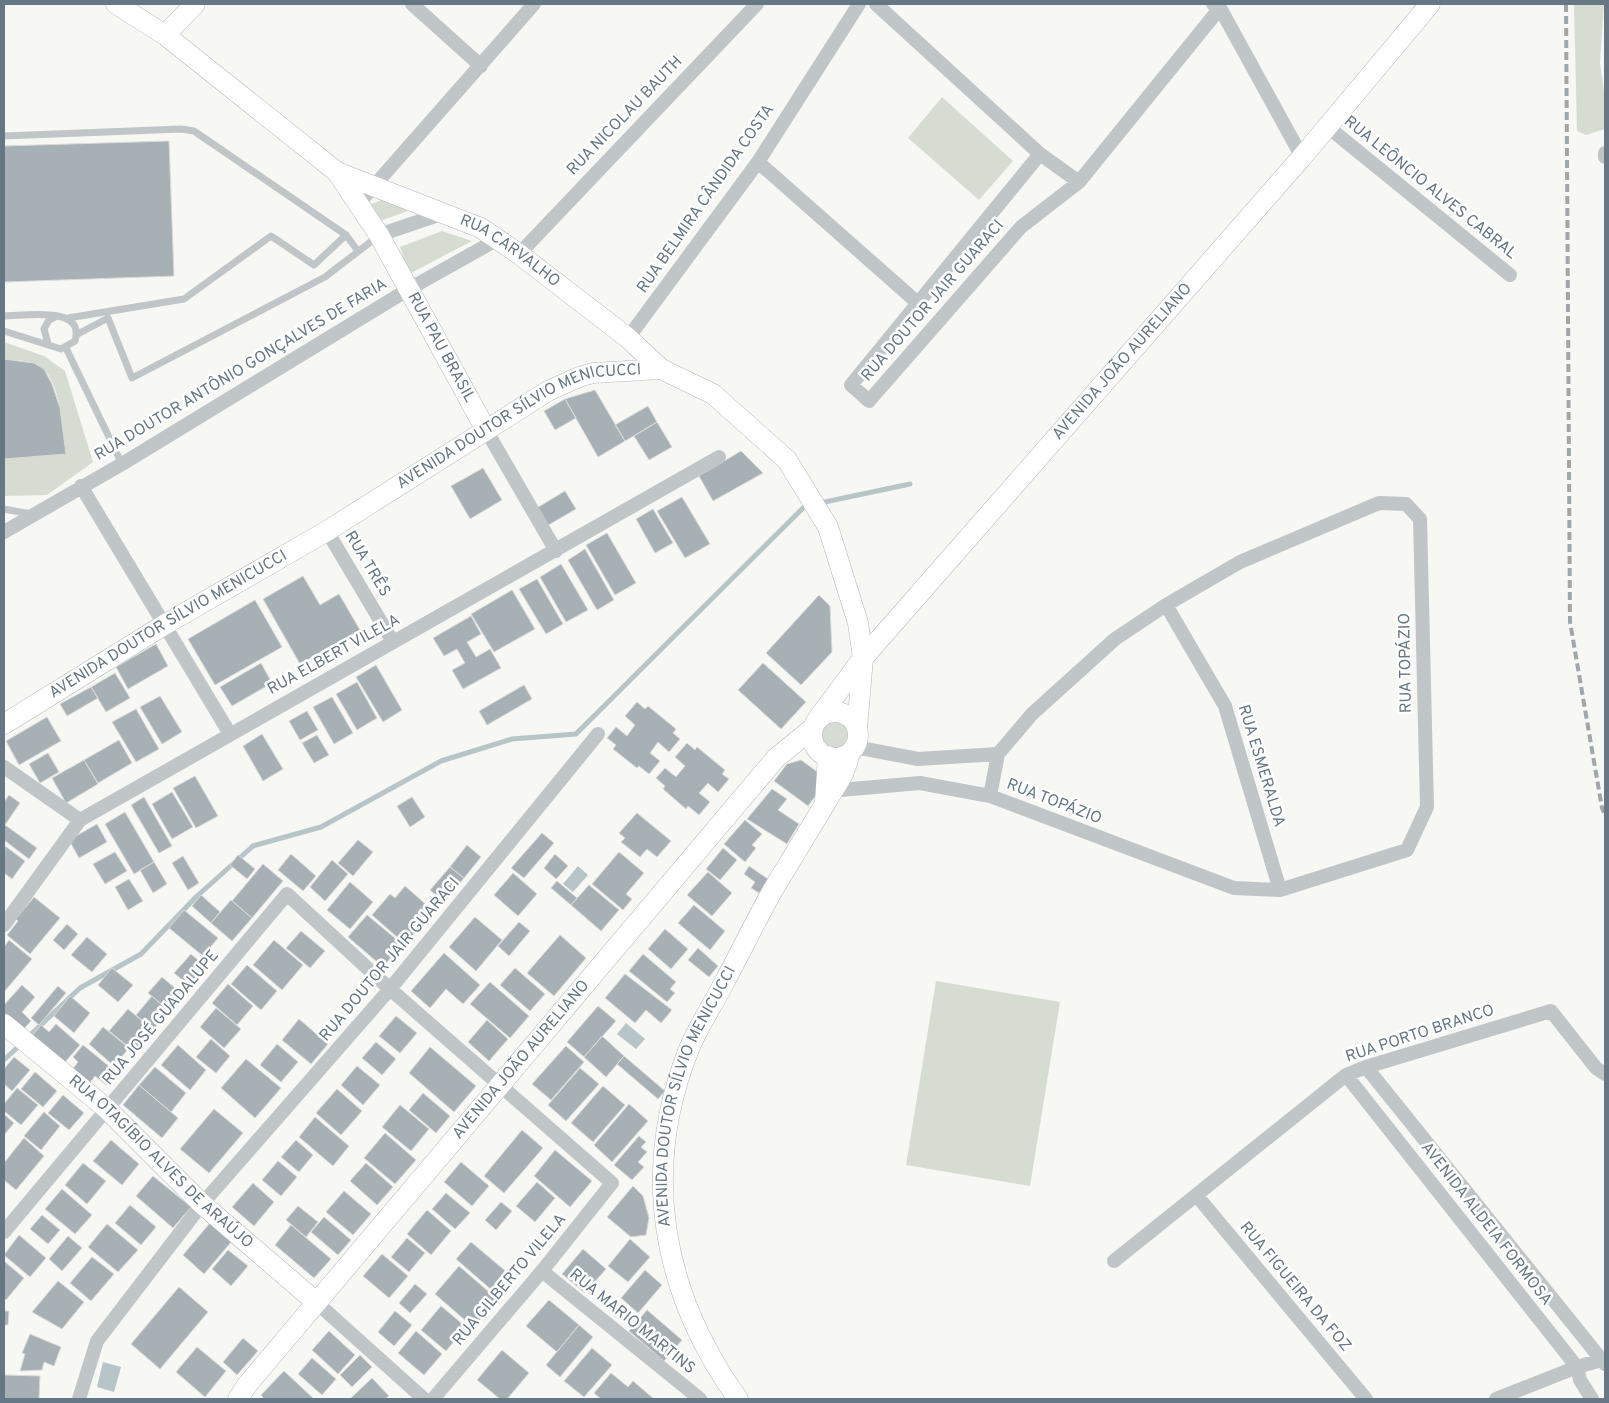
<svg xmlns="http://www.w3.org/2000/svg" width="1609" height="1403" font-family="Overpass,sans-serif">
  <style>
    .green { fill: #d7dcd3 }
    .water { fill: #b7c4c8 }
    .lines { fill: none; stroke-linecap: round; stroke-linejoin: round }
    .stream { stroke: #b7c4c8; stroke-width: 5 }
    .building { fill: #a7b0b5; stroke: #d9d9d7 }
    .secondary-casing { stroke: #b3b9bd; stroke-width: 21 }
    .lane { stroke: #c0c5c8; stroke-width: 7 }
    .street { stroke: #c0c5c8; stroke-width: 14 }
    .secondary { stroke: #fff; stroke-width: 20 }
    .rail { stroke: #9fa7ac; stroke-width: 4; stroke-dasharray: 8 4; stroke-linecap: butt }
    .labels { text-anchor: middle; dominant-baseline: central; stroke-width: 5; stroke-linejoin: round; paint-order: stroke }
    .street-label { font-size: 16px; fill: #667885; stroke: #fff }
  </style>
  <rect width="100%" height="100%" fill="#f7f7f4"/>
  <path class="green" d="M1574,4H1604L1600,63L1605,98V129L1586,135L1577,131Z
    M942,97L1013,161L979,200L908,138Z
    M384,199L408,211L377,222L369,205Z
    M442,231L472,241L409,274L400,247Z
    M4,342L44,356L65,371L93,462L47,495L4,496V459L66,454C63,430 61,372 34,363C25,360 13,360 4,359Z
    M822 734a14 14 0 1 1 28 0a14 14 0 1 1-28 0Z
    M936,981L1060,1002L1030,1186L906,1165Z"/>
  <path class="water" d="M578,866L588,875L573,892L563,884Z
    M626,1023L645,1039L636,1049L617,1034Z
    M103,1362L121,1367L114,1392L97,1387Z"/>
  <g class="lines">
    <path class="stream" d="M820,503L910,484
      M27,1038L80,988L141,954L196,897L253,846L321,827L441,761L512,739L576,734L804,507L809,506
      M4,1060L21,1044"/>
  </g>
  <path class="building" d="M169,141L174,276L4,282V146Z
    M4,359L34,363L44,369L52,384L60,408L66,454L4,459Z
    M595,390L625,441L598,457L565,399Z
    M565,399L576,418L555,430L544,411Z
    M648,406L657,422L625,441L615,425Z
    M657,422L672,447L649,460L634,436Z
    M741,451L763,473L713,501L699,476Z
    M483,468L502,500L470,519L451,486Z
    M565,491L576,509L545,527L535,509Z
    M682,497L710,544L685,558L657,511Z
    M653,509L673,543L655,553L636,519Z
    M607,533L636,583L615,595L586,545Z
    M585,549L614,600L597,610L568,560Z
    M561,564L588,610L566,622L540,577Z
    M303,576L320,605L339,594L360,630L300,664L263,599Z
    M537,579L563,624L546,634L519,589Z
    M512,590L535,629L494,652L471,614Z
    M819,595L830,606L832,652L801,685L766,653Z
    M255,600L282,647L215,685L188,639Z
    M471,616L481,634L467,642L476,657L490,649L501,668L463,689L452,670L465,663L457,649L444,656L433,638Z
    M156,644L168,666L128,689L116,667Z
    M261,663L272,683L232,706L220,687Z
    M763,663L806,702L781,729L738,690Z
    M376,665L402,710L383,722L356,677Z
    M115,673L130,698L106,712L91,687Z
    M357,682L377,718L357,730L336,694Z
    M524,685L532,699L487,725L479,711Z
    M91,687L98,698L67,716L60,704Z
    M160,696L182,732L162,744L140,707Z
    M332,697L353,733L334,744L313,707Z
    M637,702L645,709L648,706L676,729L673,733L680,739L669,752L658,742L650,753L660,761L649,774L639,766L637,768L613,749L616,745L607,738L616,727L627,736L635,725L625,716Z
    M136,709L159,749L136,762L112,722Z
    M307,711L318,730L300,740L289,721Z
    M47,717L61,741L19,765L6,741Z
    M262,734L283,769L263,781L243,746Z
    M317,735L329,755L314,763L302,743Z
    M119,740L132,763L98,783L84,760Z
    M687,743L695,750L697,747L725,770L722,774L729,779L718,792L708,783L699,793L710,802L699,815L688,806L686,809L663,789L665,786L656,778L665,768L676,777L685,766L675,757Z
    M48,753L59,772L40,783L29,764Z
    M84,760L98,784L66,803L52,778Z
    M801,760L819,773L822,787L808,806L774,781L787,764Z
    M195,776L218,816L196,828L173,788Z
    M772,789L787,799L778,810L799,824L787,844L747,819Z
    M172,792L193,827L172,839L152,804Z
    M9,795L20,803L5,825L37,848L29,859L4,840V802Z
    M144,797L172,846L159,853L131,805Z
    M412,797L425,817L410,827L397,806Z
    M125,812L154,862L134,874L105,824Z
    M637,813L671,841L657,857L647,849L640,857L621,842L625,838L619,833Z
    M745,820L762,834L752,845L756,848L745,862L724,844Z
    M97,824L107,842L79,858L69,840Z
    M542,833L554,843L524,878L511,868Z
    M358,840L373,852L353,876L338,863Z
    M467,845L481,857L464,878L450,867Z
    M5,846L25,861L12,879L4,873Z
    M723,848L737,860L720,880L706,869Z
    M115,852L127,871L105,884L93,864Z
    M619,852L644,873L626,894L632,899L623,910L592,884Z
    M291,854L316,876L303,891L278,870Z
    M555,854L568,866L556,879L544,868Z
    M238,855L255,869L247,879L230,865Z
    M183,856L199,883L188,890L172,863Z
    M332,860L348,874L325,901L310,887Z
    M154,862L167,884L153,893L140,870Z
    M263,864L283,881L252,918L232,901Z
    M749,866L768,879L759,893L751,888L755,882L744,874Z
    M450,867L464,878L444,902L430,890Z
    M708,872L732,893L712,916L687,895Z
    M513,873L537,894L518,916L494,895Z
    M129,879L143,901L128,910L115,887Z
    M557,881L577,898L571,905L551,888Z
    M350,882L373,902L350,929L327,910Z
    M589,885L619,910L601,931L571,905Z
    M405,886L430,908L420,920L423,923L405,944L372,915L390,894L395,898Z
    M201,895L220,912L211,923L192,906Z
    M34,897L60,918L30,954L7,935L18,921L16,919Z
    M231,900L252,918L232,941L211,923Z
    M694,905L725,931L710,950L678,923Z
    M184,910L218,938L203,956L169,928Z
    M367,915L402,944L383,967L348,937Z
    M475,917L502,940L476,971L449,947Z
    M519,922L530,931L509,956L498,946Z
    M67,924L78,934L64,950L53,940Z
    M665,929L688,949L671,969L648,949Z
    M301,931L325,951L310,968L286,948Z
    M560,935L586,958L554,996L527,973Z
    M87,937L107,954L92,972L71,955Z
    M9,940L32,959L4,992V947Z
    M274,940L303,965L282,990L253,965Z
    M698,948L718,966L709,977L688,960Z
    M444,953L480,985L463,1004L446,989L430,1008L411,991Z
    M191,954L207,968L191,987L174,973Z
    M643,954L676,982L670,989L675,993L667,1002L629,971Z
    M247,965L277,991L261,1010L231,984Z
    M112,968L133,985L118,1002L98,985Z
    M515,968L545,994L530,1011L500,985Z
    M625,974L672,1010L661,1023L646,1010L635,1023L605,998Z
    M162,977L183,995L169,1011L148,993Z
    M490,982L529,1016L510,1038L470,1004Z
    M228,984L253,1006L237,1025L212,1003Z
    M22,985L35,997L22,1012L31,1021L21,1032L4,1016V1005Z
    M58,986L66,993L39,1025L31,1018Z
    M70,996L90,1013L74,1033L54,1016Z
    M152,996L169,1011L153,1030L136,1015Z
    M598,1006L616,1021L584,1057L567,1042Z
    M216,1008L241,1029L224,1048L200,1027Z
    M128,1009L153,1030L135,1052L109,1031Z
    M396,1016L417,1033L400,1053L379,1036Z
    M299,1019L328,1044L311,1064L282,1040Z
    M487,1020L508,1039L489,1061L468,1042Z
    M56,1024L80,1045L65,1062L30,1038L41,1025L49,1032Z
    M103,1027L129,1048L114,1066L89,1044Z
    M602,1036L624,1056L606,1077L584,1057Z
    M211,1039L230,1056L216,1073L196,1057Z
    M376,1042L396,1059L382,1075L362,1058Z
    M277,1044L298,1062L281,1082L260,1065Z
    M83,1045L116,1072L106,1085L95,1076L89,1084L72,1070L78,1062L73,1057Z
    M178,1045L206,1070L190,1090L161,1065Z
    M566,1046L584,1062L551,1100L532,1084Z
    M430,1047L476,1086L454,1112L409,1073Z
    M624,1056L665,1091L658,1099L617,1064Z
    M14,1057L30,1070L12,1091L4,1084V1069Z
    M246,1059L281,1088L255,1118L221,1088Z
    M357,1066L380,1085L363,1105L341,1085Z
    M155,1067L186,1093L171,1112L139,1085Z
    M580,1068L599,1084L566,1121L548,1105Z
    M35,1072L57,1091L43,1107L21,1089Z
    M139,1085L178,1118L162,1138L123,1105Z
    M603,1086L625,1105L593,1142L571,1123Z
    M17,1088L38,1105L21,1125L4,1111V1104Z
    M337,1089L362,1111L341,1135L316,1113Z
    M423,1093L450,1116L436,1133L409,1110Z
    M63,1095L84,1113L69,1130L48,1113Z
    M629,1104L648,1121L612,1162L594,1145Z
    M400,1105L429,1129L411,1151L382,1127Z
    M214,1109L243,1133L209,1173L180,1149Z
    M44,1112L60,1126L41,1150L24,1136Z
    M4,1114L14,1123L4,1135Z
    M315,1117L349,1146L333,1166L299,1137Z
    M522,1130L543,1148L504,1193L484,1176Z
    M385,1133L416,1160L395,1184L364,1158Z
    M639,1136L646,1142L641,1147L647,1152L638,1162L644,1167L632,1180L614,1165Z
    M24,1138L44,1156L16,1190L4,1180V1163Z
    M111,1140L139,1164L122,1185L93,1161Z
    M296,1140L313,1155L299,1172L281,1157Z
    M555,1150L592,1181L570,1207L534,1176Z
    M278,1161L297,1177L281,1196L262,1180Z
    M461,1162L489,1186L472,1206L444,1182Z
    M83,1163L106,1181L87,1204L65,1185Z
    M366,1163L393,1187L377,1205L350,1181Z
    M153,1176L191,1207L173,1228L136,1196Z
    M537,1182L555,1198L535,1222L516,1206Z
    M253,1183L274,1202L254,1226L232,1207Z
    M633,1186L643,1196L649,1218L646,1235L631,1237L607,1217Z
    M62,1189L92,1215L75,1234L45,1209Z
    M344,1191L371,1214L353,1235L326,1212Z
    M446,1193L470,1213L455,1229L432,1209Z
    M501,1202L512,1211L496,1230L485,1220Z
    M130,1205L156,1227L141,1245L115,1223Z
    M298,1206L318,1222L306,1237L286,1220Z
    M427,1210L451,1231L431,1255L407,1234Z
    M42,1215L60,1230L48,1244L30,1229Z
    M324,1217L351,1240L338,1255L311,1232Z
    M210,1223L232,1241L204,1274L183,1255Z
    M107,1224L138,1250L118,1272L88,1247Z
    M291,1225L331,1259L314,1278L275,1245Z
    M19,1235L46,1258L30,1277L4,1255Z
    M68,1236L82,1248L62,1271L49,1259Z
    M407,1238L425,1253L409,1272L391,1257Z
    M630,1239L650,1257L628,1282L608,1266Z
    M471,1242L509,1274L494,1292L456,1259Z
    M583,1249L606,1269L585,1293L562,1274Z
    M228,1250L248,1266L231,1286L212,1269Z
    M382,1254L408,1276L389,1298L363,1276Z
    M92,1257L114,1274L91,1301L70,1283Z
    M4,1261L24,1278L6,1300L4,1298Z
    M459,1266L497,1299L474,1328L435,1294Z
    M645,1270L662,1285L638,1313L621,1298Z
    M58,1281L84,1302L62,1329L32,1312Z
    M415,1284L427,1294L410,1313L399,1303Z
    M179,1287L208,1312L160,1369L131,1344Z
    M549,1300L579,1325L557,1352L526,1326Z
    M441,1306L466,1327L446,1351L421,1330Z
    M647,1310L682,1340L664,1361L629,1331Z
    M4,1311H9L8,1325H4Z
    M395,1311L412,1325L394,1346L378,1332Z
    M579,1325L593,1337L560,1377L546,1365Z
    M329,1331L355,1355L338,1374L312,1350Z
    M416,1331L442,1354L424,1375L398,1353Z
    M30,1334L61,1347L54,1366L44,1362L42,1370L20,1371L25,1354L22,1353Z
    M243,1338L258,1351L237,1375L223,1362Z
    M197,1347L226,1371L205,1397L176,1372Z
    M592,1348L612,1365L584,1397L564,1381Z
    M502,1350L529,1373L507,1399H500L477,1380Z
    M360,1355L372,1367L352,1387L340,1375Z
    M312,1358L336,1379L322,1395L298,1374Z
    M284,1371L314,1399H264L261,1395Z
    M611,1373L628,1387L633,1381L654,1399H601L594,1393Z
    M4,1375L40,1376L39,1399H4Z
    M372,1378L389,1396L385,1399H350Z"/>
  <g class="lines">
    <defs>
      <g id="secondary">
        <path id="s1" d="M116,4L165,35L337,172L379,235L486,430"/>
        <path d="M165,35L195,4"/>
        <path id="s2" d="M337,172L481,228L519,254L628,338L661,369"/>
        <circle cx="835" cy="735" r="23"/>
        <path id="s3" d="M817,720L863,658L1302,157L1430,4"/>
        <path id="s4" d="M4,724L164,625L327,531L548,391L579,377L593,373L661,369L713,394L787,460L828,527L858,623L863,658L857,728"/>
        <path d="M825,802L828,756"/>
        <path id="s5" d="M4,1024L107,1109L202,1204L316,1302"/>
        <path id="s6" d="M238,1399L247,1385L776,758L813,728"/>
        <path id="s7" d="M738,1399C662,1293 640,1172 689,1049C698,1027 712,1006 723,985C740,953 756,920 774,888C791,860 808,832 825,804C835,786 846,775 849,754"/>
      </g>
    </defs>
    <use href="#secondary" class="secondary-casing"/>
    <path class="lane" d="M4,136L181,129L194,131L346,235L358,251
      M4,316C25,316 86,305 75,341L61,349L4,331
      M68,318L184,299L271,236L314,265L346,235
      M76,335L108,318L132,378L325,277L377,237
      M48,344L44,329L49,320L55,317
      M66,348L122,464
      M4,509L31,514"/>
    <path class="street" d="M412,4L481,66
      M876,4L1040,154L1079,182
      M1213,4L1220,8L1302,157
      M1328,127L1510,275
      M1605,153V157
      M1040,154L851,385L869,401L1021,227L1079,182L1220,8
      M758,162L919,304
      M359,203L534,4
      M379,235L444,213
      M519,254L757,4
      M628,338L758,162L859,4
      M486,430L556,551
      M81,486L230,734
      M327,531L393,642
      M4,532L122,464L409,289L498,239
      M1166,605L1225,706L1280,890
      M4,767L80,820
      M829,791L920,783L990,796L1234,888L1280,890L1407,850L1427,807L1420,519L1406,504L1379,503L1240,562L1166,605L1115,639L1032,714L998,754L918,759L855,747
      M990,796L998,754
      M4,925L80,820L719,457
      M1366,1067L1605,1364
      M1346,1075L1577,1367L1580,1380L1592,1399
      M1197,1196L1366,1399
      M4,1232L287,894L390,989L612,1183L542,1271L433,1399
      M1114,1261L1346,1075L1366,1067L1551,1011L1596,1068L1605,1074
      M542,1271L700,1399
      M316,1302L424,1399
      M79,1399L97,1341L202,1204L390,989L598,734
      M1496,1399L1577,1367L1605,1359"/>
    <use href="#secondary" class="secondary"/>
    <path class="rail" d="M1566,4L1570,622L1602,808L1605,815"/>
  </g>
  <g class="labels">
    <g class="street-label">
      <text transform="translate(625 116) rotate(-46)">RUA NICOLAU BAUTH</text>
      <text transform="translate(1430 188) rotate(39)">RUA LEÔNCIO ALVES CABRAL</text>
      <text transform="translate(706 199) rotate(-55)">RUA BELMIRA CÂNDIDA COSTA</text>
      <text stroke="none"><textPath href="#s2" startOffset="191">RUA CARVALHO</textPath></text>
      <text transform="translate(933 301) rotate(-49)">RUA DOUTOR JAIR GUARACI</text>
      <text stroke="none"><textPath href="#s1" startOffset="482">RUA PAU BRASIL</textPath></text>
      <text stroke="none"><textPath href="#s3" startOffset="471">AVENIDA JOÃO AURELIANO</textPath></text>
      <text transform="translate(241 370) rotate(-31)">RUA DOUTOR ANTÔNIO GONÇALVES DE FARIA</text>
      <text stroke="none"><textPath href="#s4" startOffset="598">AVENIDA DOUTOR SÍLVIO MENICUCCI</textPath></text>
      <text transform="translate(367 564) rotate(59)">RUA TRÊS</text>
      <text stroke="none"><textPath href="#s4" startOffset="192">AVENIDA DOUTOR SÍLVIO MENICUCCI</textPath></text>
      <text transform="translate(334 655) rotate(-29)">RUA ELBERT VILELA</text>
      <text transform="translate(1406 663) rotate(-91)">RUA TOPÁZIO</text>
      <text transform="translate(1261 766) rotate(73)">RUA ESMERALDA</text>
      <text transform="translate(1054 802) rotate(21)">RUA TOPÁZIO</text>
      <text transform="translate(390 960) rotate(-50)">RUA DOUTOR JAIR GUARACI</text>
      <text transform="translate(161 1018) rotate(-50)">RUA JOSÉ GUADALUPE</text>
      <text transform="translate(1420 1034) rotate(-18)">RUA PORTO BRANCO</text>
      <text stroke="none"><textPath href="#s6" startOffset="442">AVENIDA JOÃO AURELIANO</textPath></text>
      <text stroke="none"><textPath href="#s7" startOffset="325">AVENIDA DOUTOR SÍLVIO MENICUCCI</textPath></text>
      <text stroke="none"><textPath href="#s5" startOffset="209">RUA OTAGÍBIO ALVES DE ARAÚJO</textPath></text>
      <text transform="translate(1486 1224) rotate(52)">AVENIDA ALDEIA FORMOSA</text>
      <text transform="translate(510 1280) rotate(-50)">RUA GILBERTO VILELA</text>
      <text transform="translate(1295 1287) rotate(50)">RUA FIGUEIRA DA FOZ</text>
      <text transform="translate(632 1322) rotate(39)">RUA MARIO MARTINS</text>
    </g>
  </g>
  <rect width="1609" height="1403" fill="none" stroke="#667885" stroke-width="10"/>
</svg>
